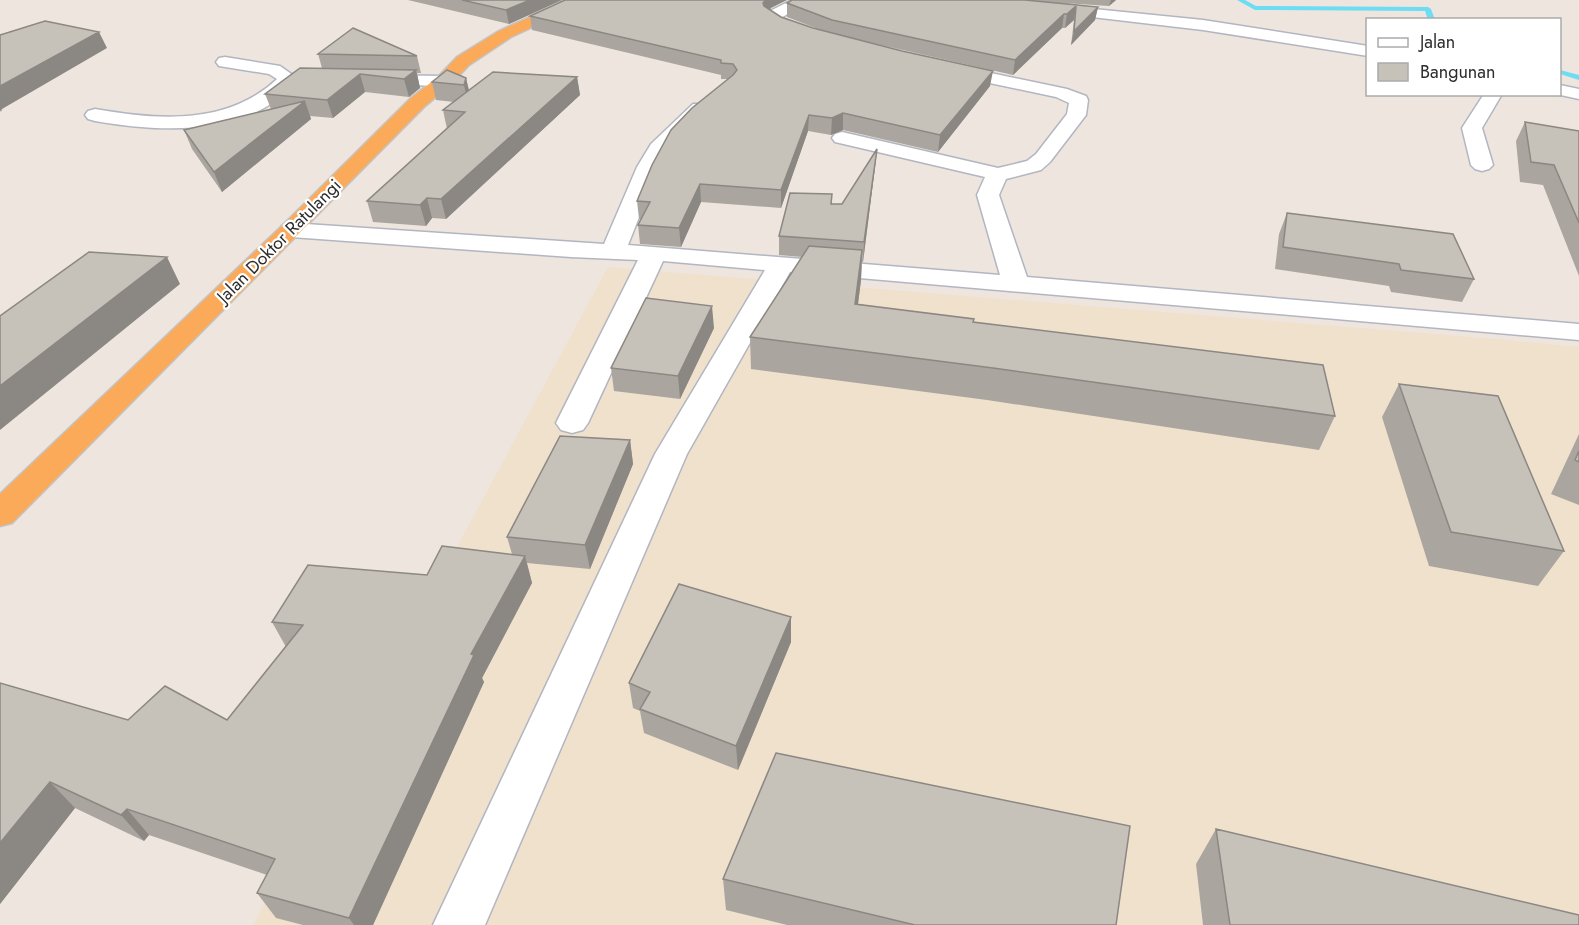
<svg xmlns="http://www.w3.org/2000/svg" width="1579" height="925" font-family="Jost,sans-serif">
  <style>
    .education { fill: #f0e1cd }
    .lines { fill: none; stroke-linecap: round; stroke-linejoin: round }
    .stream { fill: #6dddf4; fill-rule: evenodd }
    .minor-casing { stroke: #b2b6c0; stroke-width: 3 }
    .trunk-casing { stroke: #c4c4c4; stroke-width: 3 }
    .minor { fill: #fff; fill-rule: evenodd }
    .trunk { fill: #fbaa59; fill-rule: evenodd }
    .wall { fill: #aaa69f }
    .shaded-wall { fill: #8b8782 }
    .building { fill: #c6c1b9; stroke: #8b8782; stroke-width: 1.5 }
    .labels { text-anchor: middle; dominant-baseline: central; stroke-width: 4.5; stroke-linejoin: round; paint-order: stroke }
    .far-street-label { font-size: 18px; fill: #2c2c2c; stroke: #fff }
  </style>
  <rect width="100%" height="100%" fill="#eee5de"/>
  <path class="education" d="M608,267L1496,339L1579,347V925H253Z"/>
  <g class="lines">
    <path class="stream" d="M1237,0H1245L1256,6L1428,7L1431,9L1435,20H1428L1425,11L1255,10Z
      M1560,70L1579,75V80L1560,74Z"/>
    <defs>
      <path id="minor" d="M792,0H810L781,18L795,25L814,30L816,33L814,36C798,40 775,31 765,18L772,10Z
        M1054,5L1203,20L1368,46V56L1203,30L1049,12L1047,9Z
        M225,57L280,66L297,78C255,139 158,132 95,121L88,119L85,115L88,111L95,109C158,120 227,126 277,79L269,74L219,66L216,62L219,58Z
        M948,64L1067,89L1086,96L1088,100L1086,115L1050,162L1041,170L1006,179L999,195L1027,277L1579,324V340L790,272L687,454L485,925H433L655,454L765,270L663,261L588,423L583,430L572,433L561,430L556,423L638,260L571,257L291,237L283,235L279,230L283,225L291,223L604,244L637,167L651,144L693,104H707L709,108L669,147L659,167L628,245L1000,275L977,195L985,177L835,142L832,138L835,134L842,132L998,168L1027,161L1036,154L1067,114L1069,103L1056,97L942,73L939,69L942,65Z
        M374,75L444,76L450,77L453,81L450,85L444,86L368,84L365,80L368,76Z
        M1560,85L1579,89V99L1556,94H1560Z
        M1484,94H1502L1482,128L1493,165L1489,169L1482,171L1475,169L1471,165L1462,128Z"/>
      <path id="trunk" d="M567,0H586L584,3L511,37L469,65L450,85L425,106L12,523L0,526V494L283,225L411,98L438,77L457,57L499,31Z"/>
    </defs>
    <use href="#minor" class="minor-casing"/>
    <use href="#trunk" class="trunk-casing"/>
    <use href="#minor" class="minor"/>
    <use href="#trunk" class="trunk"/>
  </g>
  <path class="wall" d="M408,0H562L509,24Z
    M792,0H1116L1109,6L1063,3L1098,7L1095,20L1071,45L1074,20L1065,28H1062L1013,75L850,38L990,86L938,152L843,130L831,135L808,131L781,208L701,202L681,247L640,244L638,225L641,219H639L637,201L728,79H721V75L532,30L530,16L771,8L769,10L781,17L813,28L826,32L787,17V3Z
    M318,54L417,56L421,73H417L420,88L409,97L365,92L333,118L310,116L311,119L222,192L192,149L184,130L271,109L265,94L322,68Z
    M577,77L580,95L446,219L432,218L426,226L373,222L367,201L447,129L443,110L454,102L436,100L432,82L466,78L469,90Z
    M1525,122L1579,131V276L1543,185L1520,182L1516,141Z
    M877,149L875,167L863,262H862L861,280L858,304L973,323L1335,416L1319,450L987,400L751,369L750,337L802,257L779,255V236L832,204H842Z
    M1287,213L1474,279L1462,302L1391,292L1389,286L1275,269L1279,234Z
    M714,328L680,399L614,391L611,368Z
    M1399,384L1564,551L1538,586L1429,566L1382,417Z
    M1579,434V505L1551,494Z
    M630,440L633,464L590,569L527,563L532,583L482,678L484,682L373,925H303L276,918L257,893L267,875L149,835L144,841L75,808L0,904V683L128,720H227L286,647L272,622L427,575L512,554L507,537Z
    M791,617V642L738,770L644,733L640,711L633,708L629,683Z
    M1216,829L1579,925H1203L1196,864Z
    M723,879L1116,925H787L726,910Z"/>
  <path class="shaded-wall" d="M530,0H562L509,24L506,10Z
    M766,0H787L771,8L763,17V3Z
    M1111,0H1116L1109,6Z
    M1076,6L1074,20L1065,28L1067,14Z
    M1098,7L1095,20L1071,45L1074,31Z
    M1064,14L1062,28L1013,75L1015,60Z
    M99,32L107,48L2,109L1,112L0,110V86Z
    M416,70L420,88L409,97L404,79Z
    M993,71L990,86L938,152L940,135Z
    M360,74L365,92L333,118L327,100Z
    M577,77L580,95L446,219L441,199Z
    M466,78L470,96L468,103L464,85Z
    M305,101L311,119L222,192L214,172Z
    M843,113V130L831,135L832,118Z
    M809,115L808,131L781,208V190Z
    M877,149L875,167L863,262L864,242Z
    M700,184L701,202L681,247L679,228Z
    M427,198L432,218L426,226L420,205Z
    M862,250L861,280L854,335L855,304Z
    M167,257L180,284L0,430V386Z
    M712,306L714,328L680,399L678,376Z
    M630,440L633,464L590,569L585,545Z
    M525,556L532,583L482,678L484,682L373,925H354L349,918L471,654Z
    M791,617V642L738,770L736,746Z
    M50,782L75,808L0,904V843Z
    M127,809L149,835L144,841L121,815Z"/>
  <path class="building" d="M462,0H530L506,10Z
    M565,0H766L763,3L764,6L781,17L813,28L902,51L993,71L940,135L843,113L832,118L809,115L781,190L700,184L679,228L638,225L650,202L637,201L652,165L671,130L692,108L733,75L737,70L733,64L721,63V60L530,16Z
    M792,0H1025L1098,7L1074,31L1076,6L1067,14H1064L1015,60L832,20L787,3Z
    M45,21L99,32L0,86V35Z
    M353,28L417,56L318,54Z
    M300,68L416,70L404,79L360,74L327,100L265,94Z
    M447,70L466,78L464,85L432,82Z
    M493,72L577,77L441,199L427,198L420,205L367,201L465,112L443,110Z
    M305,101L214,172L184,130Z
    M1525,122L1579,131V223L1554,165L1531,162Z
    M877,149L864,242L779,236L790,193L832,194L831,204H842Z
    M1287,213L1453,234L1474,279L1401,270L1399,264L1283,247Z
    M809,246L862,250L855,304L974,319L973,322L1323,365L1335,416L993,368L750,337Z
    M89,252L167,257L0,386V316Z
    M646,298L712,306L678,376L611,368Z
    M1399,384L1498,396L1564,551L1451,532Z
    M560,436L630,440L585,545L507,537Z
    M1579,451V462L1575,460Z
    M442,546L525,556L471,654L474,655L349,918L257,893L275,859L127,809L121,815L50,782L0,843V683L128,720L165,686L227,720L303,625L272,622L308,565L427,575Z
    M679,584L791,617L736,746L640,709L650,692L629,683Z
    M776,753L1130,826L1116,925H915L723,879Z
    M1216,829L1579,915V925H1230Z"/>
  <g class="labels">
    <g class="far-street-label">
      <text transform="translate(279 241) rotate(-45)">Jalan Doktor Ratulangi</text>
    </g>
  </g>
  <rect x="1366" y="18" width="195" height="78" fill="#ffffff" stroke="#ababab" stroke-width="1.5"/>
  <rect x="1378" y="38" width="30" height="9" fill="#ffffff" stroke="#ababab" stroke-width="1.5"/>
  <text x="1420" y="48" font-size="18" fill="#2c2c2c">Jalan</text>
  <rect x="1378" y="63" width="30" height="18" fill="#c6c1b9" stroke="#ababab" stroke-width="1.5"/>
  <text x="1420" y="78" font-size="18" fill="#2c2c2c">Bangunan</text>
</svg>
